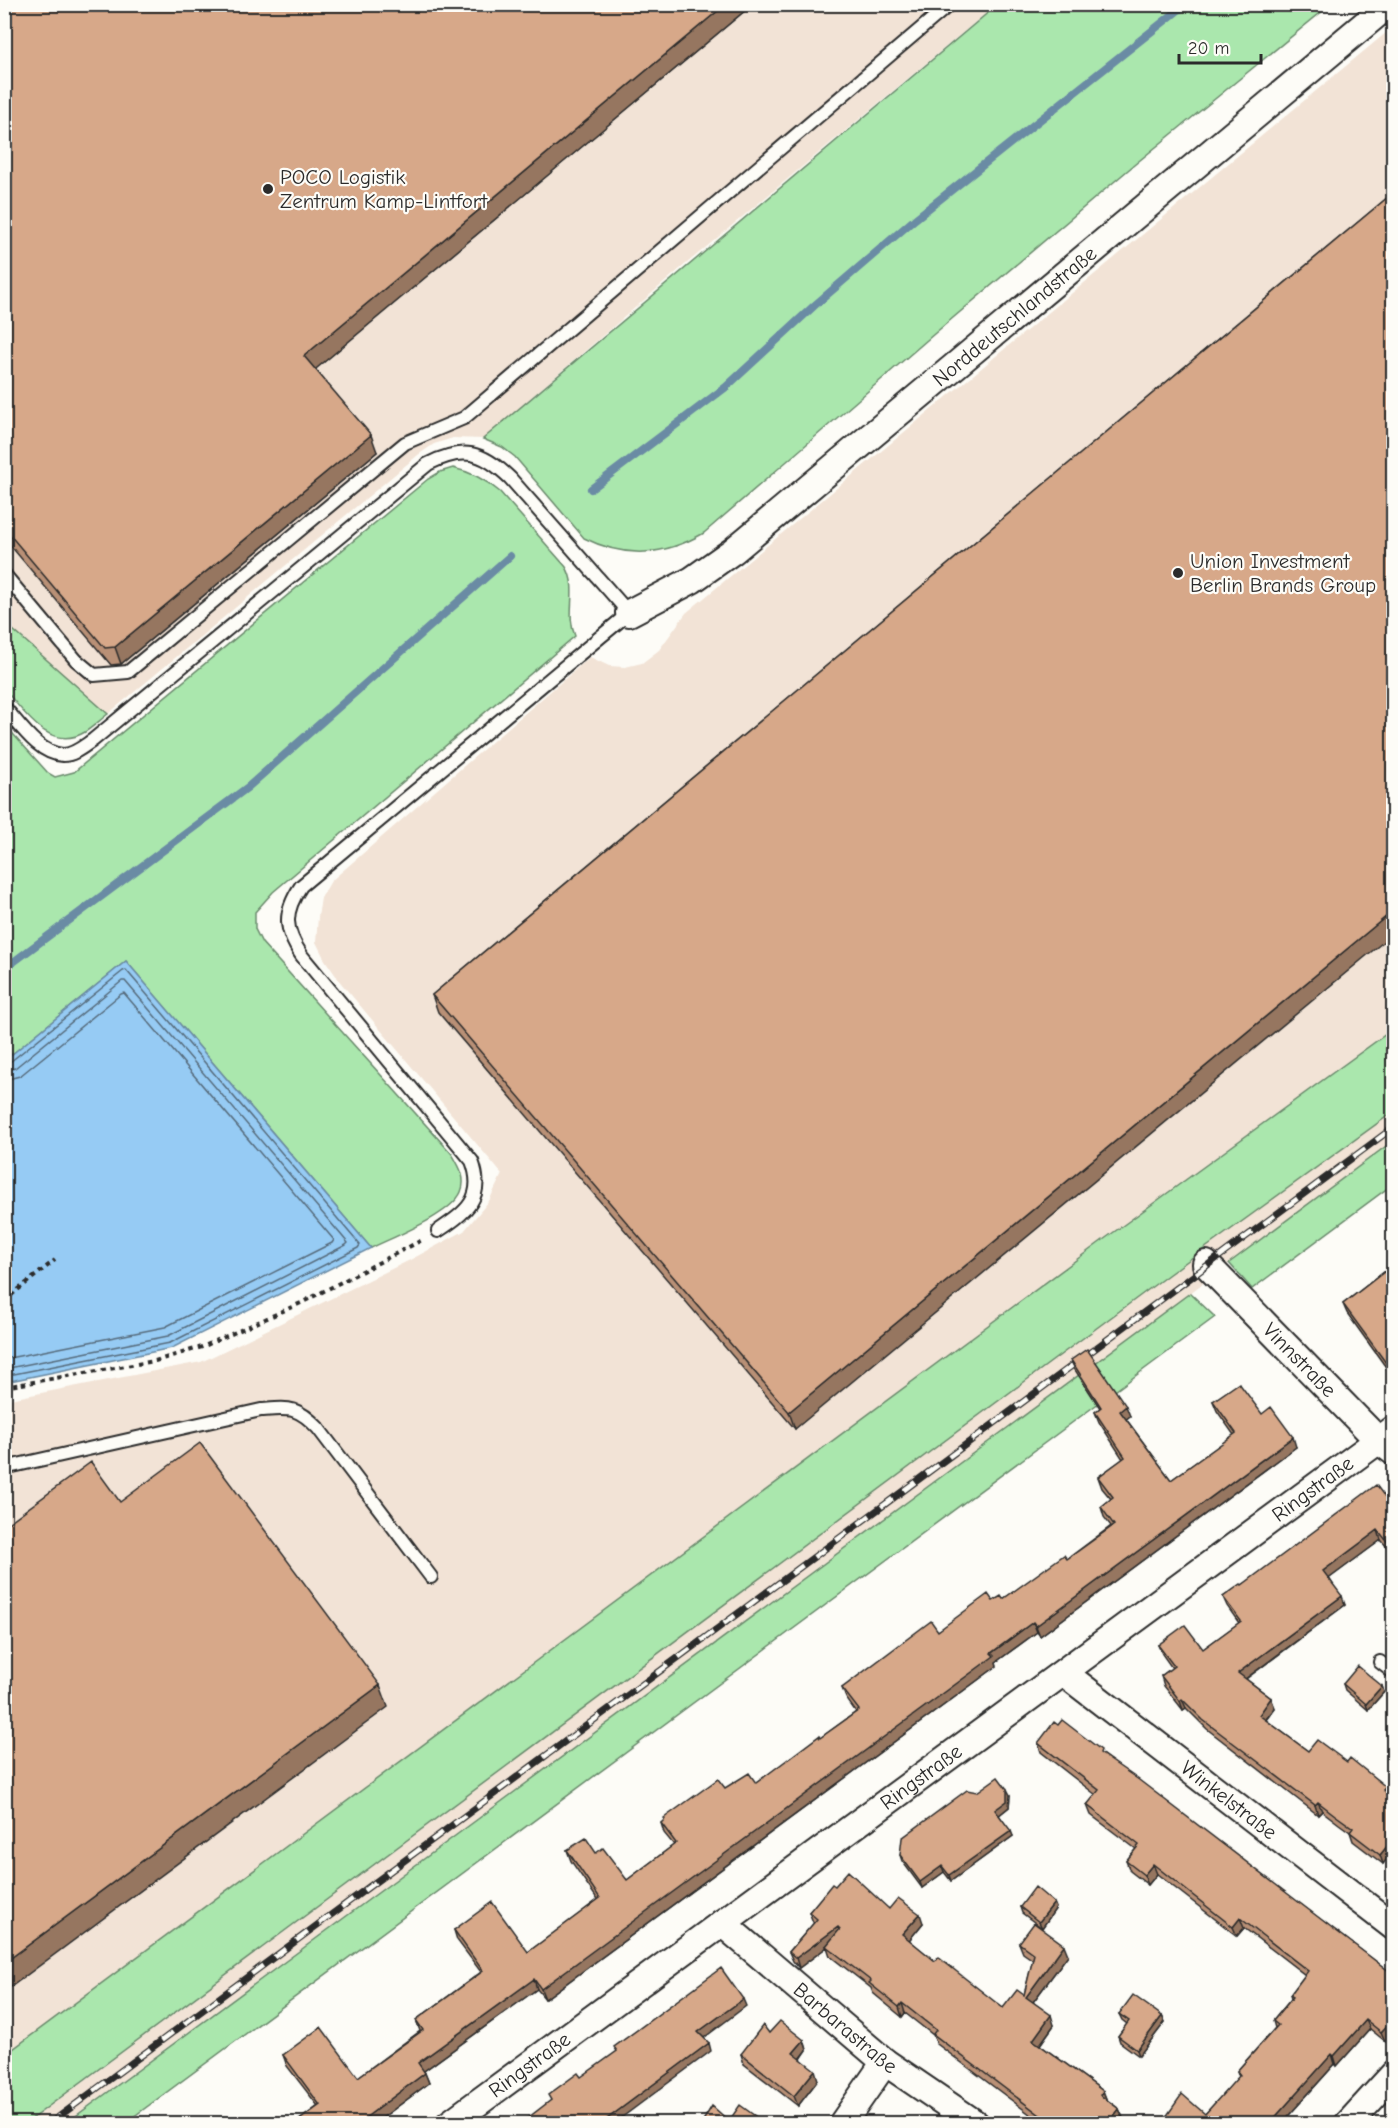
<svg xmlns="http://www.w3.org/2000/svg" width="1398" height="2128" font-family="'Comic Neue',sans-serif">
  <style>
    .built { fill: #f2e3d6 }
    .green { fill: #aae7ad; stroke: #6a896c; stroke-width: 1.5 }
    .water { fill: #96cbf4; stroke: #6b8ba4; stroke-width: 1.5 }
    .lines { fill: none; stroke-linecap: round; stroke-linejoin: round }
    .shore { stroke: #566b7b; stroke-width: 1.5 }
    .stream { stroke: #6b8ba4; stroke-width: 8 }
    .service-casing { stroke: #2b2b2b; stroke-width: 16 }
    .minor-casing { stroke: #2b2b2b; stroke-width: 30 }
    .path { stroke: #2b2b2b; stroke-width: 4; stroke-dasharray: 4.5 4.5; stroke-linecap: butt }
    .service { stroke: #fdfcf7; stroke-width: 12 }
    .minor { stroke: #fdfcf7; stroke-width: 26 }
    .rail-casing { stroke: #2b2b2b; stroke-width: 7 }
    .rail { stroke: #fdfcf7; stroke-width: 4.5; stroke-dasharray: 14; stroke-linecap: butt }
    .wall { fill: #b99076; stroke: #2b2b2b; stroke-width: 1.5 }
    .shaded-wall { fill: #967660; stroke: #2b2b2b; stroke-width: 1.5 }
    .building { fill: #d7a889; stroke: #2b2b2b; stroke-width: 1.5 }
    .poi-dot { fill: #2b2b2b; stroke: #fdfcf7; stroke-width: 2 }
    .labels { text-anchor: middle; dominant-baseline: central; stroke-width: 4.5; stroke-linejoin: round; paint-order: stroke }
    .poi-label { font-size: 21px; fill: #2b2b2b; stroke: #fdfcf7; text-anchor: start }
    .street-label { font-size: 21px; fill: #2b2b2b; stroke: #fdfcf7 }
  </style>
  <rect width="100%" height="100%" fill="#fdfcf7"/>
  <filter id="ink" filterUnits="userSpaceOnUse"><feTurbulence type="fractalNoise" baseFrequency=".0167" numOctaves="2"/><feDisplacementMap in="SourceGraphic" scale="12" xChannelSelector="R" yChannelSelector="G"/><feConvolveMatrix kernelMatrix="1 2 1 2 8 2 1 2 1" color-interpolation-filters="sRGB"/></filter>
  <g filter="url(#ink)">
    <path class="built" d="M5,5H996L680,269L483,439L453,438L434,444L418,455L108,714L5,623Z
      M1393,27V1029L1103,1240L5,2055V1400L201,1362L410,1260L464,1231L489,1201L502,1174L341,983L325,960L316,942L318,917L321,898L331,881L590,657L609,666L625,667L642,663L659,650L686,613Z
      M1393,1112V1141L1190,1293L65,2123L26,2124L1168,1275Z"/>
    <path class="green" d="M997,5H1330L1134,165L934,334L704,533C664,556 626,559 584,538L515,457L502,447L483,439Z
      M453,468C472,472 486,480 500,492L566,567C579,589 565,613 575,636L273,892L255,912V929L262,943L452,1154C459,1166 467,1178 461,1192C451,1215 393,1237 371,1248L126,961L5,1060V725L48,773L55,777L74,772L428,479L440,472Z
      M4,623H5L108,714C100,720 93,727 85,732C50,753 25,713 5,690Z
      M1393,1029V1112L1168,1275L26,2123H5V2055L1103,1240Z
      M1393,1141V1184L1252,1289L1229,1263Z
      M1190,1293L1215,1317L125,2123L65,2124Z"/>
    <path class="water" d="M126,961L371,1248L172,1348L5,1382V1060Z"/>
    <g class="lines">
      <path class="shore" d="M4,1064L10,1062L123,971L126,970L360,1245L358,1248L170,1343L4,1376
        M4,1071L15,1068L122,981H125L348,1243L346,1245L168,1336L4,1369
        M4,1080L20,1076L121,994L124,993L334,1240L332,1243L165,1327L4,1359"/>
      <path class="stream" d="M591,489L726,387L815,305L915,219L1186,4
        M4,969L248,787L510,556"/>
      <defs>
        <path id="service" d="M4,574L76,660L94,675L128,672L405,443L464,418L950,4
          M4,707C19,723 38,754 63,755C74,755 84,746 93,740L428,464C463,446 482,451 510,478L629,613L301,886C283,913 284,929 302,956L472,1161C486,1198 466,1212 438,1231
          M4,1468L261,1410C290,1408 297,1406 318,1428L431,1577
          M1380,1662L1394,1673"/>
        <g id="minor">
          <path id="s1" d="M629,613L692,580L733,551L1389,4"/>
          <path id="s2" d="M1206,1264L1378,1440L1394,1452"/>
          <path id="s3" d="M1064,1673L1394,1927"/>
          <path id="s4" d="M722,1923L885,2062L976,2124"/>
          <path id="s5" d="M449,2124L1394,1429"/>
          <path d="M842,2124L885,2062"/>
          <path d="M1348,2124L1394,2074"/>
        </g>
      </defs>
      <use href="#service" class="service-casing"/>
      <use href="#minor" class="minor-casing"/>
      <path class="path" d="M4,1301L55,1260
        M4,1387L155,1361L202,1347L301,1303L422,1240"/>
      <use href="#service" class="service"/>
      <use href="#minor" class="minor"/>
      <defs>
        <path id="rail" d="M49,2124L1394,1127"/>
      </defs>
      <use href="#rail" class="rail-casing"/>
      <use href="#rail" class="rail"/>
    </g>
    <path class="wall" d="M4,4H753L315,369L377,452L121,664L111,665L4,538Z
      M1394,192L795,1429L438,1012L432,995Z
      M1393,1265L1394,1376L1393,1377L1347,1313L1343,1304Z
      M1071,1360L1130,1416L1126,1419L1171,1480L1234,1435L1217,1411L1213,1401L1262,1414L1296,1447L1040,1636L1037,1632L996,1662L997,1666L545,1999L537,1989L424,2071L429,2083L374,2124H294L318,2106L287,2066L283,2055L358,2077L420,2031L416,2020L481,1972L457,1940L454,1930L528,1952L598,1900L571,1861L567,1850L596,1853L627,1880L674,1845L664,1833L661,1823L725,1788L756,1783L820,1738L856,1712L846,1698L842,1688L938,1631L993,1601L1003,1599L1067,1559L1111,1526L1104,1517L1101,1507L1111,1499L1102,1488L1098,1477L1123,1459L1099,1422L1095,1412L1100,1408L1075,1370Z
      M1394,1509V1555L1381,1540L1329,1578L1345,1605L1246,1679L1271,1698L1275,1708L1266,1720L1308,1751L1388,1795L1394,1799V1856L1391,1854L1383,1864L1353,1841L1350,1832L1339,1824L1322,1811L1318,1815L1207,1729L1186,1708L1183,1710L1164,1686L1161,1676L1172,1668L1162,1654L1158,1645L1203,1649L1239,1623L1227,1606L1223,1597L1242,1585Z
      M1343,1684L1382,1686L1384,1692L1368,1710L1345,1690Z
      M1038,1743L1103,1755L1394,1975L1385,2041L1370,2029L1337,2066L1335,2064L1281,2124H1161L1205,2114L1239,2077L1237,2071L1275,2028L1273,2021L1291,1999L1290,1995L1305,1975L1244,1928L1237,1936L1157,1874L1148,1885L1130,1871L1126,1861L1136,1849L1091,1815L1087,1805L1096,1795L1041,1752Z
      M977,1792L1010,1795L1009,1807L999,1815L1013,1836L951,1881L944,1872L922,1888L902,1861L900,1855Z
      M835,1886L923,1923L909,1940L935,1961L1003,2008L1024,1995L1033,1960L1023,1953L1019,1943L1068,1955L1033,2002L1054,2025L1040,2045L1103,2091L1106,2099L1119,2109L1123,2118L1119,2124H1043L937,2044L933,2035L905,2013L902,2017L873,1993L871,1988L830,1956L827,1947L799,1968L793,1961L789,1952L814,1923L813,1922L809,1912Z
      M1054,1903L1056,1908L1042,1928L1022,1913L1020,1907Z
      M1119,2014L1162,2016L1165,2022L1139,2056L1120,2042L1118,2036L1127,2024L1122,2020Z
      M769,2033L804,2040L807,2050L801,2059L818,2080L798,2106L744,2064L741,2054Z"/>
    <path class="shaded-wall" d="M726,4H753L311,373L304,356Z
      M371,435L377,452L121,664L115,647Z
      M1394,910V933L795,1429L789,1412Z
      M1394,1364V1376L1393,1377L1389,1367Z
      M1126,1406L1130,1416L1124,1421L1120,1411Z
      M1293,1437L1296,1447L1040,1636L1036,1626Z
      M1378,1530L1381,1540L1327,1580L1323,1571Z
      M1342,1596L1345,1605L1241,1682L1238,1673Z
      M1033,1622L1037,1632L996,1662L997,1666L545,1999L541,1989Z
      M380,1685L388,1707L4,1992V1963Z
      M1382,1686L1384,1692L1368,1710L1366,1704Z
      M1271,1698L1275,1708L1262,1724L1259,1715Z
      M1182,1699L1186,1708L1183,1710L1180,1701Z
      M1007,1789L1010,1795L1009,1807L998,1816L995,1810Z
      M1318,1802L1322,1811L1318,1815L1315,1805Z
      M1011,1831L1013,1836L951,1881L949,1875Z
      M1388,1845L1391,1854L1383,1864L1380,1855Z
      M1153,1864L1157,1874L1148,1885L1144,1875Z
      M942,1866L944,1872L922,1888L920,1882Z
      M1054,1903L1056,1908L1042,1928L1039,1922Z
      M920,1914L923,1923L906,1944L902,1934Z
      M1240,1918L1244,1928L1237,1936L1233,1927Z
      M838,1927L842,1937L826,1946L827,1947L799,1968L796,1958Z
      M1064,1945L1068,1955L1030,2006L1026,1997Z
      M534,1979L537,1989L421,2073L418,2063Z
      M1394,1989V2003L1387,1997Z
      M743,1999L746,2006L701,2040L698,2032Z
      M902,2003L905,2013L902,2017L899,2007Z
      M1051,2015L1054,2025L1036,2050L1033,2040Z
      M1162,2016L1165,2022L1139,2056L1137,2050Z
      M1394,2018V2032L1385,2041L1381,2032Z
      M1366,2020L1370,2029L1337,2066L1334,2056Z
      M804,2040L807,2050L797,2063L793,2053Z
      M709,2043L711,2051L613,2124H600Z
      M1332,2054L1335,2064L1281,2124H1269Z
      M815,2070L818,2080L798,2106L794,2096Z
      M425,2073L429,2083L374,2124H357Z
      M1103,2091L1107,2101L1100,2095Z
      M1119,2109L1123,2118L1119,2124H1111L1110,2121Z"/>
    <path class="building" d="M4,4H726L304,356L371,435L115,647L105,648L4,528Z
      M1394,192V910L789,1412L432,995Z
      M1393,1265L1394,1364L1389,1367L1343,1304Z
      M1087,1349L1126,1406L1120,1411L1171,1480L1236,1433L1213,1401L1239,1383L1262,1414L1271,1407L1293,1437L1036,1626L1033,1622L991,1653L994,1656L541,1989L534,1979L418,2063L425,2073L357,2124H294L320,2105L283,2055L321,2027L358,2077L423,2030L416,2020L483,1971L454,1930L492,1902L528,1952L600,1898L567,1850L586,1838L596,1853L603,1848L627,1880L676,1843L661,1823L665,1819L664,1818L718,1779L725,1788L749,1773L756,1783L819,1736L820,1738L859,1710L842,1688L931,1621L938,1631L988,1594L993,1601L1001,1596L1003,1599L1064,1555L1067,1559L1114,1525L1101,1507L1113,1497L1098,1477L1125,1457L1095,1412L1101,1407L1071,1360Z
      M200,1443L380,1685L4,1963V1526L91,1462L120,1502Z
      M1376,1485L1394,1509V1550L1378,1530L1323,1571L1342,1596L1238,1673L1271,1698L1259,1715L1308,1751L1317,1740L1347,1762L1350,1758L1386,1787L1383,1790L1394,1799V1847L1392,1848L1388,1845L1380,1855L1350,1832L1353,1828L1335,1815L1318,1802L1315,1805L1203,1720L1182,1699L1180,1701L1161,1676L1174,1666L1158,1645L1185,1625L1203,1649L1241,1621L1223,1597L1241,1584L1242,1585Z
      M1358,1666L1382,1686L1366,1704L1343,1684Z
      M1062,1720L1101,1750L1100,1753L1139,1780L1394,1975V1989L1387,1997L1394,2002V2018L1381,2032L1366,2020L1334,2056L1332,2054L1269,2124H1161L1182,2094L1205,2114L1240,2075L1237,2071L1278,2025L1273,2021L1293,1997L1290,1995L1308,1971L1240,1918L1233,1927L1153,1864L1144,1875L1126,1861L1139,1845L1087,1805L1099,1790L1038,1743L1054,1722L1058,1725Z
      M998,1777L1007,1789V1801L995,1810L1011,1831L949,1875L942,1866L920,1882L900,1855L902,1838L967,1790L977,1792Z
      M848,1871L889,1909L898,1898L920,1914L902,1934L935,1961L938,1957L1003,2008L1017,1990L1024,1995L1034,1954L1019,1943L1034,1923L1064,1945L1026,1997L1051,2015L1033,2040L1103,2091L1100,2095L1119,2109L1110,2121L1114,2124H1052L933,2034L936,2030L902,2003L899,2007L869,1983L871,1981L826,1946L840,1929L838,1927L796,1958L789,1952L817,1919L809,1912L832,1884L835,1886Z
      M1035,1887L1054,1903L1039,1922L1020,1907Z
      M721,1968L743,1999L698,2032L709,2043L600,2124H520L551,2100L548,2095L578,2073L581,2077L617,2051L614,2047Z
      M1133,1995L1162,2016L1137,2050L1118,2036L1129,2021L1119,2014Z
      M780,2021L804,2040L793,2053L815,2070L794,2096L741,2054L763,2025L769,2033Z
      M740,2105L766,2124H701L712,2106L729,2121Z
      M514,2120L516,2124H509Z
      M885,2120L890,2124H883Z"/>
  </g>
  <g class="poi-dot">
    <circle cx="268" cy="189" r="6"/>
    <circle cx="1178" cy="573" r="6"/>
  </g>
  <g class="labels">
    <g class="poi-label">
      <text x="280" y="177">POCO Logistik<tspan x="280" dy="24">Zentrum Kamp-Lintfort</tspan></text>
      <text x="1190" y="561">Union Investment<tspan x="1190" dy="24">Berlin Brands Group</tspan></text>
    </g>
    <g class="street-label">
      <text stroke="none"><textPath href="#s1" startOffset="488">Norddeutschlandstraße</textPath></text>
      <text stroke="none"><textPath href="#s2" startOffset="134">Vinnstraße</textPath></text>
      <text stroke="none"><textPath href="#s5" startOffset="1072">Ringstraße</textPath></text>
      <text stroke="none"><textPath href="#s5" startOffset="586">Ringstraße</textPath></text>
      <text stroke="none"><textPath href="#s3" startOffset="208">Winkelstraße</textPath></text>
      <text stroke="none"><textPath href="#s4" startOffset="162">Barbarastraße</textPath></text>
      <text stroke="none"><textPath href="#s5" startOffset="100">Ringstraße</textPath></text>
    </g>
  </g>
  <rect width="1398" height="2128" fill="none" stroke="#fdfcf7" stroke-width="24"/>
  <rect x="12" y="12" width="1374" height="2104" fill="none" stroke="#2b2b2b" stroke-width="2" filter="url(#ink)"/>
  <path d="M1179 54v9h82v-9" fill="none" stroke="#2b2b2b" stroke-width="3"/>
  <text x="1188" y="54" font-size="18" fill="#2b2b2b" stroke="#fdfcf7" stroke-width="4.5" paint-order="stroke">20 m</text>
</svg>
